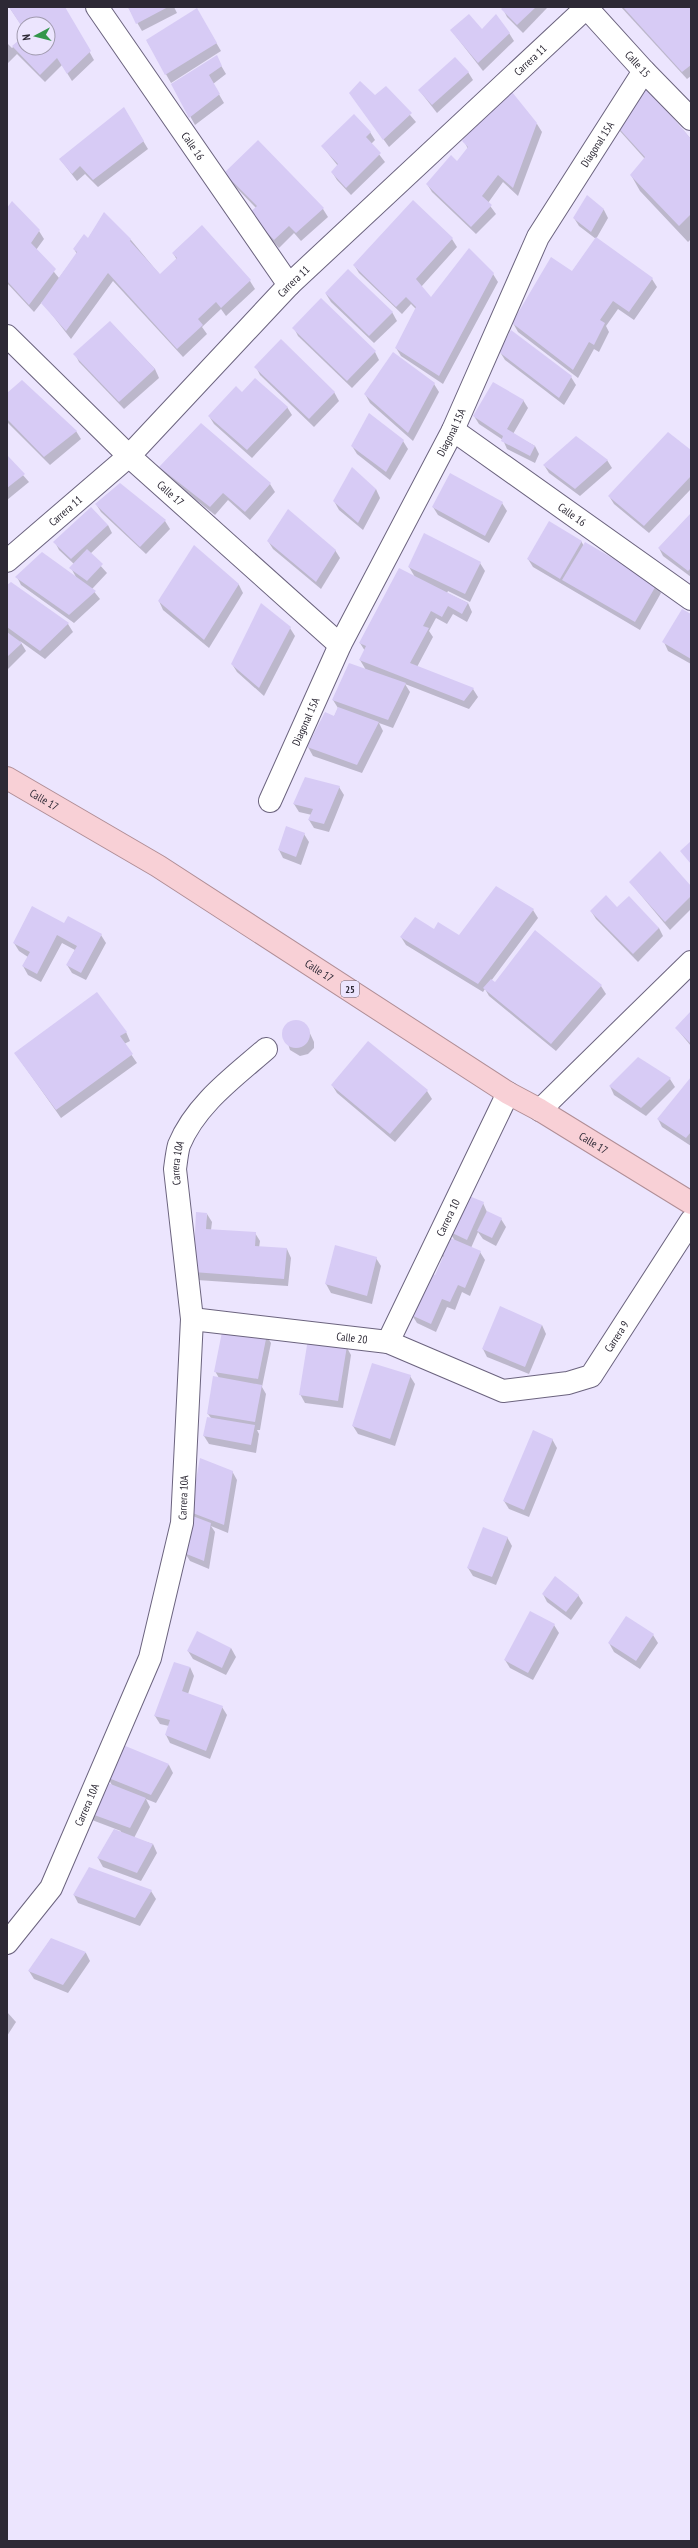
<svg xmlns="http://www.w3.org/2000/svg" width="698" height="2548" font-family="'PT Sans Narrow',sans-serif">
<style>
.shadow{fill:#0003}
.building{fill:#d7cbf5}
.lines{fill:none;stroke-linecap:round;stroke-linejoin:round}
.minor-casing{stroke:#6b637e;stroke-width:24}
.trunk-casing{stroke:#b08e96;stroke-width:24}
.minor{stroke:#fff;stroke-width:22}
.trunk{stroke:#f8d0d6;stroke-width:22}
.labels{text-anchor:middle;dominant-baseline:central;stroke-width:3.5;stroke-linejoin:round;paint-order:stroke}
.shield{fill:#ece5fe;stroke:#666171;stroke-width:1}
.shield-label{font-size:10px;font-weight:bold;fill:#2d2935}
.street-label{font-size:11px;fill:#2d2935;stroke:#ece5fe}
</style>
<rect width="100%" height="100%" fill="#ece5fe"/>
<g class="shadow">
<polygon points="9,7 64,7 94,60 72,81 62,65 45,82 17,54 7,64 7,43 12,48 24,37 24,48 48,48 48,24 24,24 24,29"/>
<polygon points="128,7 174,7 177,13 142,31"/>
<polygon points="505,7 548,7 523,33 507,17 503,9"/>
<polygon points="621,7 690,7 691,76 687,79"/>
<polygon points="197,10 221,51 171,83 147,41"/>
<polygon points="451,30 509,33 514,41 483,71"/>
<polygon points="216,57 226,74 213,84 224,103 195,125 172,84"/>
<polygon points="468,72 473,80 437,113 419,90"/>
<polygon points="386,87 416,122 389,147 350,93 375,96"/>
<polygon points="645,87 691,139 691,239 688,242 640,191 631,175 645,159 619,130"/>
<polygon points="124,109 148,149 98,187 85,174 77,181 60,159"/>
<polygon points="537,124 542,132 518,196 503,182 488,203 496,214 476,234 432,192 427,184 457,162 468,149 464,141"/>
<polygon points="370,132 375,140 371,144 385,162 351,195 337,180 332,172 338,166 322,146"/>
<polygon points="226,173 323,209 328,217 301,241 294,233 279,248 255,222 256,208 230,181"/>
<polygon points="587,197 604,210 608,218 596,239 652,279 657,287 634,320 618,309 606,326 609,332 599,352 594,349 578,378 518,332 513,323 572,272 596,239 579,226 574,218"/>
<polygon points="7,209 39,231 44,239 36,250 59,278 77,254 74,249 88,239 104,214 131,240 160,275 177,260 173,253 250,281 255,289 226,316 221,309 202,327 207,334 183,357 113,281 71,339 42,302 34,312 7,283"/>
<polygon points="452,239 457,247 421,287 431,298 493,274 498,282 443,384 401,356 396,348 416,309 411,304 402,314 359,273 354,265"/>
<polygon points="326,294 392,312 397,321 374,343 331,302"/>
<polygon points="110,322 155,369 159,378 124,409 79,362 75,354"/>
<polygon points="294,328 375,352 379,360 352,388 298,336"/>
<polygon points="500,352 571,377 576,385 564,405 505,360"/>
<polygon points="256,367 334,392 339,401 314,427 260,375"/>
<polygon points="434,384 439,392 413,441 370,403 365,394"/>
<polygon points="7,394 76,431 81,439 50,465 7,422"/>
<polygon points="242,394 287,407 292,415 252,458 214,424 209,416"/>
<polygon points="523,400 528,408 513,434 535,446 539,454 535,463 507,449 503,440 479,424 474,416"/>
<polygon points="201,424 270,484 275,492 250,520 228,500 215,515 165,475 160,467"/>
<polygon points="403,441 408,449 390,480 357,454 352,446"/>
<polygon points="691,451 691,489 649,533 614,504 609,496"/>
<polygon points="7,457 29,482 7,500"/>
<polygon points="607,460 612,468 580,496 549,473 544,465"/>
<polygon points="376,489 380,498 363,530 339,510 334,501"/>
<polygon points="502,503 507,511 489,543 438,515 433,507"/>
<polygon points="96,504 165,521 170,529 146,554 101,512"/>
<polygon points="691,514 691,577 663,556 659,548"/>
<polygon points="108,525 112,533 90,554 107,573 92,589 100,599 74,623 21,585 17,577 76,577 71,568 74,564 59,550 55,542"/>
<polygon points="268,541 335,550 340,558 321,589 273,549"/>
<polygon points="581,541 584,546 656,585 661,593 640,630 533,567 528,559"/>
<polygon points="194,547 239,585 243,593 209,648 163,610 159,601"/>
<polygon points="480,563 485,571 470,602 448,591 447,593 468,603 472,612 467,622 453,614 447,624 436,618 429,631 433,637 417,667 473,689 478,697 469,709 405,684 410,692 393,728 379,723 383,731 362,773 313,756 308,747 334,717 338,708 333,700 366,670 360,660 365,651 360,643 415,577 409,567"/>
<polygon points="7,586 68,624 73,632 45,659 20,641 26,651 7,670"/>
<polygon points="691,616 691,664 668,651 664,642"/>
<polygon points="290,628 295,636 264,696 237,672 232,664"/>
<polygon points="339,787 344,795 329,832 314,828 309,820 312,815 299,812 294,804"/>
<polygon points="304,834 309,842 301,865 283,858 279,850"/>
<polygon points="630,882 691,887 691,909 670,930"/>
<polygon points="617,909 659,928 663,936 638,962 596,919 591,911"/>
<polygon points="533,910 538,918 491,981 495,984 535,931 601,986 606,994 556,1051 489,996 485,989 483,992 406,945 401,937 434,930 459,936"/>
<polygon points="64,924 101,935 106,943 86,980 72,973 67,965 75,950 62,943 41,982 28,975 23,966 28,957 19,951 14,943"/>
<polygon points="691,1012 691,1046 676,1028"/>
<polygon points="298,1022 307,1027 314,1042 314,1048 308,1054 300,1056 290,1050 284,1032 288,1024"/>
<polygon points="126,1032 130,1041 124,1044 137,1063 61,1118 15,1053"/>
<polygon points="670,1079 675,1087 646,1116 614,1095 610,1086"/>
<polygon points="691,1079 691,1146 662,1127 658,1119"/>
<polygon points="332,1085 427,1091 432,1099 395,1142 337,1093"/>
<polygon points="483,1203 487,1212 501,1219 506,1227 496,1246 483,1239 478,1232 471,1248 480,1252 485,1260 470,1296 462,1292 455,1310 447,1307 436,1332 417,1323 412,1315 436,1276 443,1258 440,1252 455,1241 449,1231"/>
<polygon points="207,1214 212,1222 211,1230 255,1233 260,1241 259,1248 287,1249 291,1258 288,1286 197,1280"/>
<polygon points="376,1258 381,1266 372,1304 331,1293 326,1284"/>
<polygon points="542,1325 546,1334 529,1374 487,1357 483,1349"/>
<polygon points="266,1335 271,1343 262,1387 266,1394 260,1430 257,1430 259,1434 256,1453 209,1444 204,1436 211,1418 208,1414 219,1378 215,1371"/>
<polygon points="346,1346 351,1355 343,1408 305,1403 300,1394"/>
<polygon points="410,1376 415,1384 395,1446 358,1434 353,1426"/>
<polygon points="552,1439 557,1448 529,1517 509,1509 504,1501"/>
<polygon points="232,1471 237,1480 228,1533 211,1526 215,1532 209,1569 190,1561 185,1553 195,1518 191,1512"/>
<polygon points="507,1537 512,1546 496,1585 473,1576 468,1568"/>
<polygon points="543,1594 578,1595 583,1603 571,1620 547,1602"/>
<polygon points="554,1625 559,1633 533,1680 510,1668 505,1660"/>
<polygon points="653,1635 658,1643 640,1669 614,1652 609,1643"/>
<polygon points="231,1648 236,1657 226,1675 193,1659 188,1651"/>
<polygon points="190,1667 194,1676 188,1694 222,1707 227,1715 210,1759 170,1743 166,1735 169,1726 160,1724 155,1716"/>
<polygon points="169,1765 173,1773 156,1803 146,1799 150,1807 134,1838 153,1844 157,1853 141,1881 103,1867 98,1858 114,1830 120,1833 121,1831 92,1820 104,1782 112,1785 107,1777"/>
<polygon points="151,1891 156,1899 140,1926 78,1903 74,1895"/>
<polygon points="51,1939 86,1953 90,1961 68,1993 34,1979 29,1971"/>
<polygon points="7,2012 16,2022 7,2036"/>
</g>
<g class="building">
<polygon points="9,7 65,7 91,51 67,74 57,58 40,75 12,46 24,36 24,48 48,48 48,24 24,24 24,30"/>
<polygon points="128,7 168,7 136,24"/>
<polygon points="503,7 536,7 517,25 501,9"/>
<polygon points="623,7 691,7 691,65 682,72"/>
<polygon points="197,8 217,43 165,75 146,40"/>
<polygon points="469,14 482,29 496,14 510,33 478,63 450,30"/>
<polygon points="217,55 222,66 209,75 220,94 189,118 171,84"/>
<polygon points="455,57 469,72 432,105 418,90"/>
<polygon points="360,81 375,95 386,86 412,113 383,140 349,93"/>
<polygon points="645,85 691,139 691,214 679,226 630,175 645,157 613,122"/>
<polygon points="508,87 537,123 513,188 498,175 482,196 492,205 471,227 426,184 451,155 457,161 468,147 462,141"/>
<polygon points="124,107 144,141 93,180 80,166 72,174 59,159"/>
<polygon points="354,114 371,132 366,137 381,153 346,188 331,172 338,164 321,146"/>
<polygon points="258,140 324,208 296,233 289,226 274,240 249,213 257,206 224,173"/>
<polygon points="587,195 604,209 591,232 573,218"/>
<polygon points="413,200 453,238 416,279 431,297 469,248 494,273 439,376 395,348 416,307 406,297 396,307 353,265"/>
<polygon points="12,201 40,230 31,243 56,269 29,305 7,281 7,208"/>
<polygon points="104,212 131,239 130,241 160,274 177,258 172,253 202,225 251,280 221,308 216,302 198,319 203,325 177,349 108,273 66,331 41,303 77,252 73,249 84,234 88,238"/>
<polygon points="596,237 653,278 629,312 613,301 600,320 605,323 594,345 589,342 573,370 512,323 551,257 572,271"/>
<polygon points="348,269 393,312 369,336 325,293"/>
<polygon points="321,298 376,351 347,381 292,328"/>
<polygon points="110,321 155,369 119,402 73,354"/>
<polygon points="511,330 572,376 559,398 499,352"/>
<polygon points="281,339 335,392 309,419 254,367"/>
<polygon points="393,352 435,383 408,433 364,394"/>
<polygon points="255,378 288,407 247,450 208,416 236,386 242,392"/>
<polygon points="22,380 77,431 44,457 7,419 7,393"/>
<polygon points="493,382 524,400 507,429 535,446 530,456 501,441 503,436 473,416"/>
<polygon points="369,413 404,440 386,472 351,446"/>
<polygon points="201,423 271,483 245,512 223,493 210,507 159,467"/>
<polygon points="668,432 691,450 691,476 644,526 608,496"/>
<polygon points="576,436 608,460 575,489 543,465"/>
<polygon points="7,455 25,474 7,488"/>
<polygon points="352,467 376,489 358,523 333,501"/>
<polygon points="450,473 503,502 485,536 432,507"/>
<polygon points="120,483 166,520 140,547 95,504"/>
<polygon points="91,507 108,525 71,559 53,542"/>
<polygon points="288,509 336,550 316,582 267,541"/>
<polygon points="691,513 691,568 688,571 658,548"/>
<polygon points="549,521 582,541 560,579 527,559"/>
<polygon points="424,533 481,562 465,594 408,567"/>
<polygon points="585,542 657,584 635,622 562,580"/>
<polygon points="194,545 239,584 204,640 158,601"/>
<polygon points="87,549 103,564 87,581 69,568"/>
<polygon points="42,552 96,591 69,615 15,577"/>
<polygon points="399,568 468,603 462,614 448,606 442,617 431,611 423,626 429,628 410,663 474,688 464,701 359,660 366,646 359,643"/>
<polygon points="11,582 69,623 40,651 7,627 7,585"/>
<polygon points="261,603 291,627 259,688 231,664"/>
<polygon points="682,609 691,614 691,659 662,642"/>
<polygon points="7,632 22,643 7,657"/>
<polygon points="349,663 406,683 388,720 332,700"/>
<polygon points="338,707 379,722 357,765 307,747 325,712 334,716"/>
<polygon points="305,777 340,786 324,824 308,820 313,809 293,804"/>
<polygon points="286,826 305,833 296,857 278,850"/>
<polygon points="691,841 691,864 680,851"/>
<polygon points="660,851 691,886 691,896 665,922 629,882"/>
<polygon points="496,886 534,909 478,984 400,937 415,917 434,929 438,922 459,935"/>
<polygon points="606,895 617,907 629,896 659,928 633,954 590,911"/>
<polygon points="32,906 64,923 68,916 102,934 81,973 66,965 77,946 57,935 37,974 22,966 30,952 13,943"/>
<polygon points="535,930 602,985 551,1044 483,988 491,979 495,982"/>
<polygon points="97,992 127,1032 120,1036 133,1054 56,1110 14,1053"/>
<polygon points="691,1011 691,1044 675,1028"/>
<circle cx="296" cy="1034" r="14"/>
<polygon points="368,1041 428,1090 390,1134 331,1085"/>
<polygon points="638,1057 671,1078 641,1108 609,1086"/>
<polygon points="691,1077 691,1132 686,1138 657,1119"/>
<polygon points="464,1194 484,1202 467,1240 448,1231"/>
<polygon points="487,1211 502,1218 492,1238 477,1231"/>
<polygon points="196,1212 207,1213 206,1229 256,1232 255,1246 287,1248 284,1279 193,1272"/>
<polygon points="446,1236 481,1251 465,1288 458,1285 450,1302 442,1299 431,1324 411,1315 430,1273 435,1275 444,1255 439,1252"/>
<polygon points="335,1245 377,1257 367,1296 325,1284"/>
<polygon points="500,1306 542,1325 525,1367 482,1349"/>
<polygon points="223,1327 267,1334 258,1379 214,1372"/>
<polygon points="308,1339 347,1346 338,1401 299,1395"/>
<polygon points="372,1363 411,1375 390,1439 352,1426"/>
<polygon points="213,1376 262,1385 255,1422 207,1414"/>
<polygon points="207,1417 255,1425 251,1445 203,1436"/>
<polygon points="533,1430 553,1439 524,1510 503,1501"/>
<polygon points="200,1458 233,1471 224,1525 190,1512"/>
<polygon points="190,1515 211,1523 204,1561 184,1553"/>
<polygon points="483,1527 508,1537 492,1577 467,1568"/>
<polygon points="555,1576 579,1595 566,1612 542,1594"/>
<polygon points="530,1611 555,1624 528,1673 504,1660"/>
<polygon points="626,1616 654,1634 636,1661 608,1643"/>
<polygon points="197,1631 231,1648 222,1668 187,1651"/>
<polygon points="174,1662 190,1667 182,1691 223,1706 206,1751 165,1735 170,1720 154,1716"/>
<polygon points="123,1745 169,1764 151,1795 106,1777"/>
<polygon points="103,1781 146,1798 130,1828 86,1812"/>
<polygon points="114,1829 153,1844 137,1873 97,1858"/>
<polygon points="89,1867 152,1890 135,1918 73,1895"/>
<polygon points="51,1938 86,1952 63,1985 28,1971"/>
</g>
<g class="lines">
<g class="minor-casing">
<g id="minor">
<path id="s1" d="M97,7L289,285"/>
<path id="s2" d="M586,7L644,71L691,119"/>
<path id="s3" d="M7,336L129,456L340,645"/>
<path id="s4" d="M453,430L691,599"/>
<path id="s5" d="M7,561L129,456L289,285L587,7"/>
<path id="s6" d="M270,801L340,645L453,430L538,237L644,71"/>
<polyline points="540,1110 691,962"/>
<path id="s7" d="M192,1319L388,1342L503,1391L568,1383L591,1376L691,1221"/>
<path id="s8" d="M388,1342L508,1093"/>
<path id="s9" d="M7,1943L51,1888L150,1658L182,1523L192,1319L175,1169C176,1162 177,1152 179,1145C196,1104 234,1077 266,1049"/>
</g>
</g>
<g class="trunk-casing">
<g id="trunk">
<path id="s10" d="M7,778L158,866L508,1093L540,1110L691,1203"/>
</g>
</g>
<use href="#minor" class="minor"/>
<use href="#trunk" class="trunk"/>
</g>
<g class="labels">
<rect class="shield" x="341" y="981" width="18" height="16" rx="3"/>
<g class="shield-label">
<text x="350" y="989">25</text>
</g>
<g class="street-label">
<text stroke="none"><textPath href="#s5" startOffset="725">Carrera 11</textPath></text>
<text stroke="none"><textPath href="#s2" startOffset="77">Calle 15</textPath></text>
<text stroke="none"><textPath href="#s6" startOffset="735">Diagonal 15A</textPath></text>
<text stroke="none"><textPath href="#s1" startOffset="169">Calle 16</textPath></text>
<text stroke="none"><textPath href="#s5" startOffset="401">Carrera 11</textPath></text>
<text stroke="none"><textPath href="#s6" startOffset="411">Diagonal 15A</textPath></text>
<text stroke="none"><textPath href="#s3" startOffset="227">Calle 17</textPath></text>
<text stroke="none"><textPath href="#s5" startOffset="77">Carrera 11</textPath></text>
<text stroke="none"><textPath href="#s4" startOffset="146">Calle 16</textPath></text>
<text stroke="none"><textPath href="#s6" startOffset="87">Diagonal 15A</textPath></text>
<text stroke="none"><textPath href="#s10" startOffset="43">Calle 17</textPath></text>
<text stroke="none"><textPath href="#s10" startOffset="367">Calle 17</textPath></text>
<text stroke="none"><textPath href="#s10" startOffset="691">Calle 17</textPath></text>
<text stroke="none"><textPath href="#s9" startOffset="821">Carrera 10A</textPath></text>
<text stroke="none"><textPath href="#s8" startOffset="138">Carrera 10</textPath></text>
<text stroke="none"><textPath href="#s7" startOffset="459">Carrera 9</textPath></text>
<text stroke="none"><textPath href="#s7" startOffset="161">Calle 20</textPath></text>
<text stroke="none"><textPath href="#s9" startOffset="485">Carrera 10A</textPath></text>
<text stroke="none"><textPath href="#s9" startOffset="161">Carrera 10A</textPath></text>
</g>
</g>
<rect width="698" height="2548" fill="none" stroke="#2d2935" stroke-width="16"/>
<g transform="translate(36 36) rotate(263)"><circle r="19" fill="#ece5fe" stroke="#a09aae"/>
<path d="M0-3L7 15L0 10L-7 15Z" fill="#33964b"/>
<text y="-6" font-size="11" font-weight="bold" text-anchor="middle" fill="#2d2935">N</text>
</g>
</svg>
